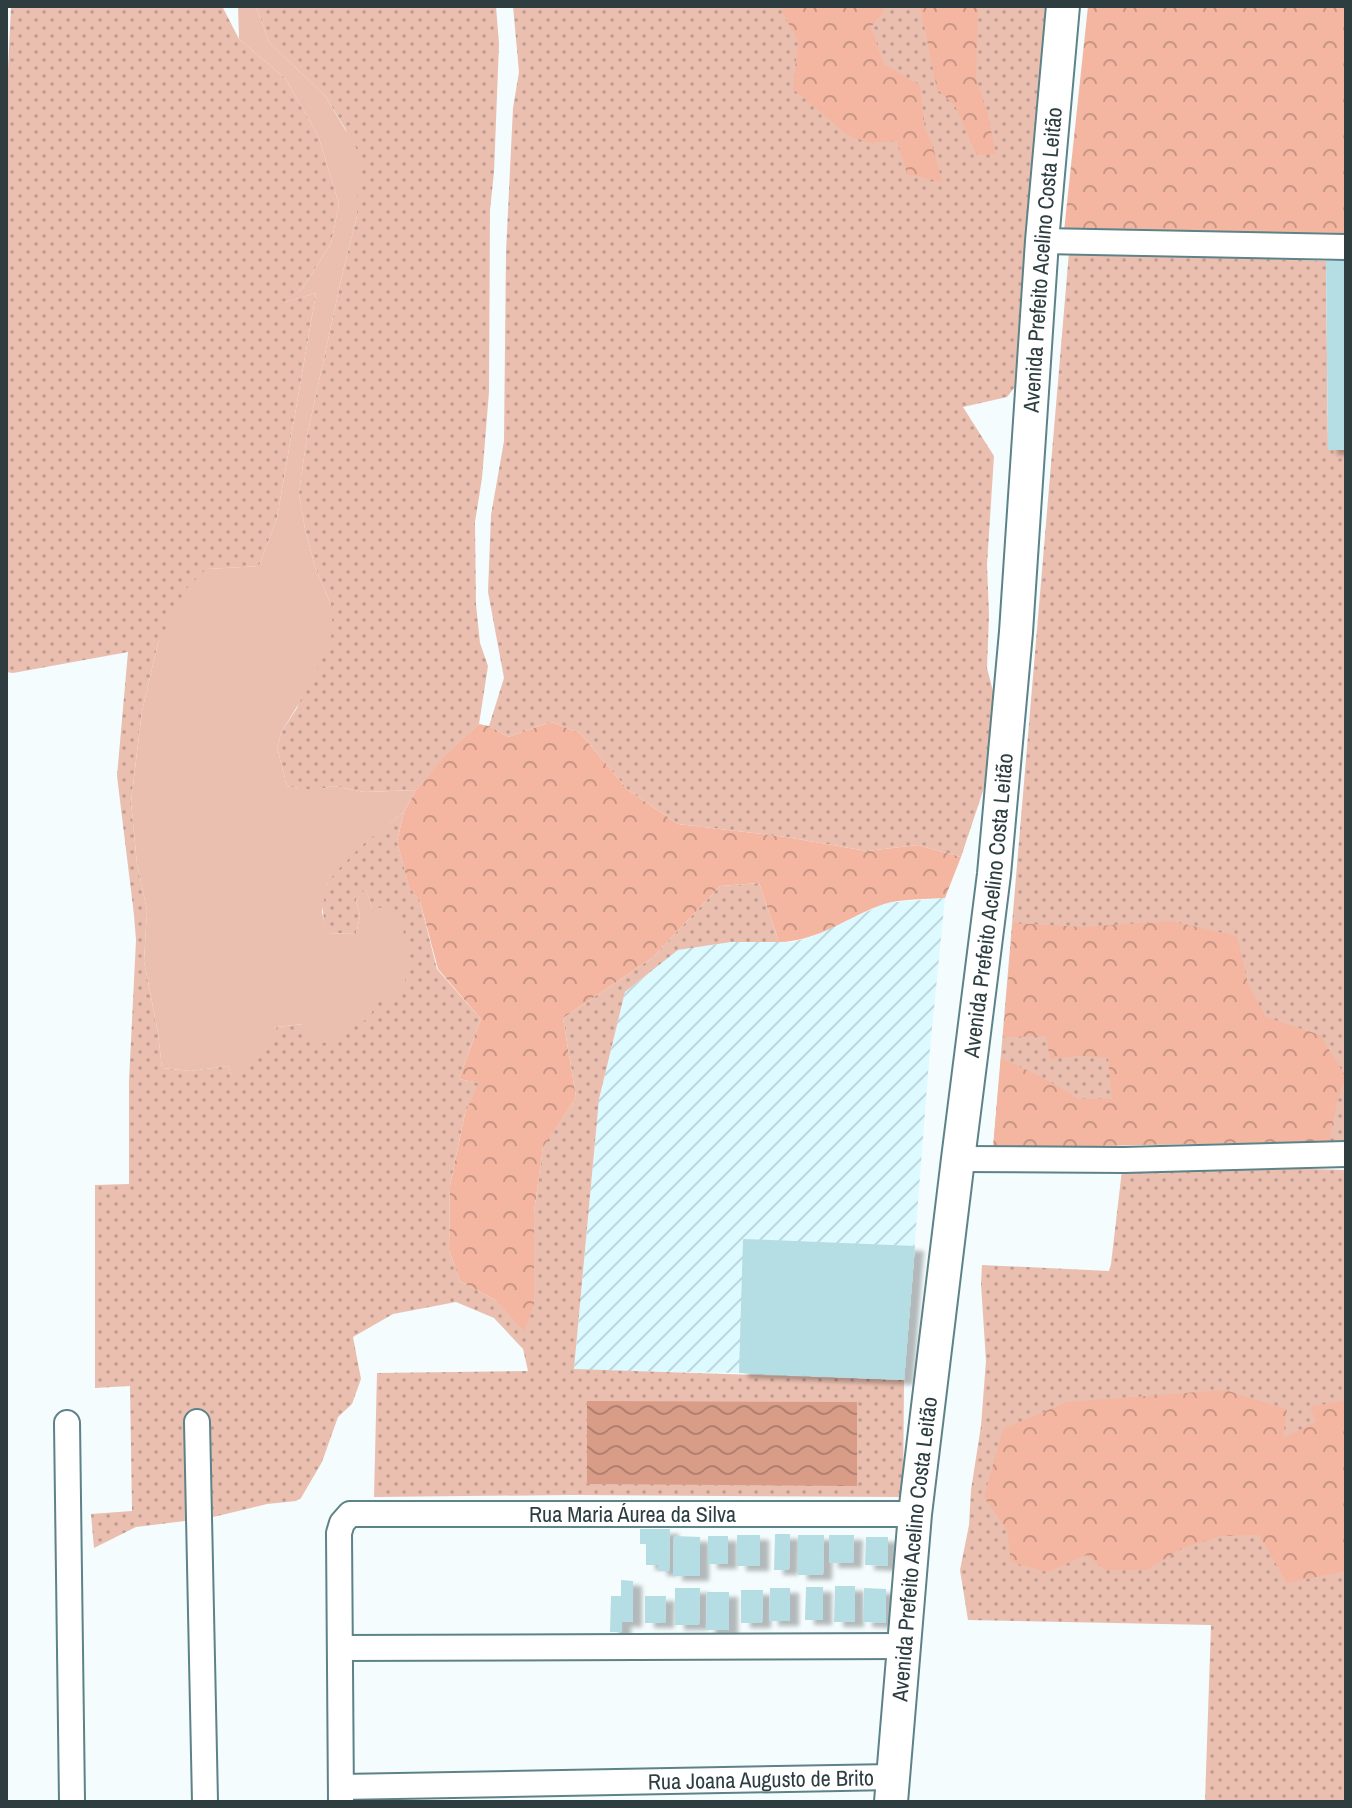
<svg xmlns="http://www.w3.org/2000/svg" width="1352" height="1808" font-family="'Archivo Narrow',sans-serif">
<style>
.industrial{fill:url(#industrial-furrows)}
.grass{fill:url(#grass-dots)}
.forest{fill:url(#forest-crowns)}
.pitch{fill:#eabfb0}
.water{fill:url(#water-waves)}
.building{fill:#b5dde4;filter:url(#shadow)}
.lines{fill:none;stroke-linecap:round;stroke-linejoin:round}
.minor-casing{stroke:#5d8288;stroke-width:28}
.tertiary-casing{stroke:#5d8288;stroke-width:36}
.minor{stroke:#fff;stroke-width:24}
.tertiary{stroke:#fff;stroke-width:32}
.labels{text-anchor:middle;dominant-baseline:central;stroke-width:6;stroke-linejoin:round;paint-order:stroke}
.street-label{font-size:22px;fill:#2d3d40;stroke:#fff}
</style>
<defs>
<pattern id="industrial-furrows" width="10" height="10" patternUnits="userSpaceOnUse" patternTransform="scale(2)"><rect width="10" height="10" fill="#dcfaff"/><path d="M-1 1l2-2M0 10L10 0M9 11l2-2" fill="none" stroke="#bdd7dc"/></pattern>
<pattern id="grass-dots" width="8" height="8" patternUnits="userSpaceOnUse" patternTransform="scale(2)"><rect width="8" height="8" fill="#eabfb0"/><path d="M2 2h.1M6 6h.1" fill="none" stroke="#be9c91" stroke-width="1.8" stroke-linecap="round"/></pattern>
<pattern id="forest-crowns" width="20" height="18" patternUnits="userSpaceOnUse" patternTransform="scale(2)"><rect width="20" height="18" fill="#f4b6a0"/><path d="M2 6a3 3 0 1 1 6 0M12 15a3 3 0 1 1 6 0" fill="none" stroke="#c69584"/></pattern>
<pattern id="water-waves" width="16" height="10" patternUnits="userSpaceOnUse" patternTransform="scale(2)"><rect width="16" height="10" fill="#d99c87"/><path d="M0 5q4-4 8 0t8 0" fill="none" stroke="#b08070"/></pattern>
<filter id="shadow"><feDropShadow dx="9" dy="5" stdDeviation="2" flood-color="#0004"/></filter>
</defs>
<rect width="100%" height="100%" fill="#f4fcfd"/>
<polygon class="industrial" points="945,898 930,1048 904,1380 739,1373 574,1370 599,1099 625,992 678,950 731,942 793,942 811,937 886,903"/>
<g class="grass">
<path d="M11,6H222L239,39L285,78L318,135L339,204L331,244L301,290L285,302L316,293L277,518L259,566L207,569L158,643L142,711L131,802L137,864L147,910L144,961L158,1033L162,1068L191,1071L228,1066L234,1081L277,1027L303,1024L372,909L366,889L356,900L360,916L356,934L326,933C323,917 320,898 328,882C341,858 382,829 404,812L397,841L409,886L420,901L437,969L481,1019L459,1079L480,1083L465,1113L450,1186L449,1250L460,1281L497,1301L534,1212L543,1146L576,1097L563,1018L652,958L720,886L759,883L779,942H731L678,950L625,992L599,1099L574,1369L904,1380L903,1497L571,1495L374,1497L377,1373L528,1371L523,1349L494,1318L456,1302L393,1314L353,1337L361,1379L352,1404L338,1417L322,1462L301,1498L296,1501L267,1504L209,1518L136,1527L94,1548L91,1514L132,1511L130,1386L95,1388V1185L129,1184V1081L136,940L134,915L117,776L128,652L13,673L6,672V113Z"/>
<polygon points="256,6 496,6 499,44 494,172 490,210 489,392 482,478 475,522 476,604 480,643 488,666 479,724 444,758 416,790 365,792 333,786 321,789 298,789 287,786 277,747 282,731 297,708 331,605 315,567 305,529 299,493 307,436 343,271 357,216 346,130 326,97 269,42"/>
<polygon points="513,6 1056,6 1029,369 1007,397 963,407 994,456 987,565 989,615 987,668 1001,722 1002,754 984,788 961,857 918,845 867,851 786,837 678,824 628,790 580,733 551,722 508,737 489,726 504,678 488,592 491,515 504,441 506,252 513,108 519,72"/>
<polygon points="1069,252 1326,261 1328,450 1346,450 1346,1141 993,1148"/>
<polygon points="1242,1167 1346,1170 1346,1802 1205,1802 1211,1625 968,1620 960,1570 969,1525 971,1490 981,1426 986,1361 981,1284 982,1265 1109,1271 1111,1264 1122,1170"/>
</g>
<g class="forest">
<polygon points="779,6 883,6 883,12 871,27 884,64 920,85 925,129 933,147 942,182 907,174 897,141 869,143 846,134 793,89 798,41"/>
<polygon points="920,6 978,6 976,78 987,111 996,154 977,155 955,106 937,89"/>
<polygon points="1088,6 1346,6 1346,233 1064,231"/>
<path d="M551,722L580,733L628,790L678,824L786,837L867,851L918,845L961,857L945,898C927,899 901,899 884,904C849,916 817,942 779,942L759,883L720,886L652,958L563,1018L576,1097L543,1147L534,1212V1305L524,1331L497,1301L460,1281L449,1250L450,1186L465,1113L479,1083L459,1079L481,1019L438,969L420,901L409,887L397,841L404,812L416,790L443,758L479,724L489,726L508,737Z"/>
<polygon points="1171,921 1237,936 1248,984 1266,1017 1320,1035 1346,1077 1337,1102 1329,1141 993,1148 1001,1058 1044,1078 1079,1099 1112,1099 1108,1058 1079,1056 1050,1059 1046,1036 1003,1037 1013,923 1083,927"/>
<polygon points="1225,1390 1287,1409 1283,1438 1316,1422 1310,1407 1346,1400 1346,1571 1287,1583 1259,1535 1222,1536 1182,1548 1147,1570 1105,1570 1087,1555 1047,1572 1011,1562 1007,1530 984,1497 1003,1429 1067,1402"/>
</g>
<polygon class="pitch" points="238,6 256,6 269,42 326,97 359,153 357,216 343,271 307,436 299,493 305,529 315,567 331,605 333,631 312,682 282,731 277,747 287,786 298,789 321,789 333,786 365,792 416,790 404,812 362,845 336,872 327,884 322,912 327,933 356,934 360,916 356,900 366,888 372,909 391,906 401,914 408,962 403,995 376,1002 370,1017 337,1038 317,1045 303,1024 277,1027 272,1044 234,1082 228,1066 191,1071 162,1068 158,1033 144,961 147,910 137,864 131,802 142,711 158,643 185,590 206,569 259,566 277,518 316,293 282,303 301,290 331,244 339,204 318,135 285,78 239,39"/>
<polygon class="water" points="587,1401 857,1402 857,1486 587,1484"/>
<g class="building">
<polygon points="1346,260 1346,450 1328,450 1326,261"/>
<polygon points="743,1239 915,1246 904,1380 739,1373"/>
<polygon points="640,1529 670,1529 669,1571 658,1571 658,1565 646,1565 646,1544 640,1544"/>
<polygon points="775,1534 790,1534 789,1570 774,1570"/>
<rect x="737" y="1535" width="23" height="31"/>
<polygon points="798,1535 824,1535 823,1575 798,1575"/>
<polygon points="829,1535 854,1535 853,1563 829,1563"/>
<polygon points="674,1536 700,1537 700,1576 673,1576"/>
<rect x="708" y="1536" width="20" height="28"/>
<polygon points="866,1537 888,1537 888,1566 865,1565"/>
<polygon points="621,1580 633,1581 633,1622 622,1622 622,1632 610,1632 611,1596 621,1596"/>
<polygon points="835,1586 855,1586 855,1622 834,1622"/>
<polygon points="806,1587 823,1587 823,1620 805,1620"/>
<polygon points="675,1588 700,1588 699,1625 675,1625"/>
<polygon points="770,1588 790,1588 790,1621 769,1621"/>
<polygon points="864,1588 886,1589 886,1623 863,1622"/>
<polygon points="741,1590 763,1590 762,1623 741,1623"/>
<polygon points="707,1592 729,1592 729,1630 706,1630"/>
<polygon points="645,1596 666,1596 665,1623 645,1623"/>
</g>
<g class="lines">
<g class="minor-casing">
<g id="minor">
<polyline points="1042,241 1346,247"/>
<polyline points="958,1159 1124,1160 1346,1154"/>
<polyline points="197,1422 205,1802"/>
<polyline points="67,1423 72,1802"/>
<polyline points="340,1648 904,1646"/>
<path id="s1" d="M341,1787L893,1777"/>
<path id="s2" d="M341,1802L339,1533L342,1523L350,1514H915"/>
</g>
</g>
<g class="tertiary-casing">
<g id="tertiary">
<path id="s3" d="M891,1802L915,1514L958,1159L994,874L1016,632L1042,241L1063,6"/>
</g>
</g>
<use href="#minor" class="minor"/>
<use href="#tertiary" class="tertiary"/>
</g>
<g class="labels">
<g class="street-label">
<text stroke="none"><textPath href="#s3" startOffset="1550">Avenida Prefeito Acelino Costa Leitão</textPath></text>
<text stroke="none"><textPath href="#s3" startOffset="902">Avenida Prefeito Acelino Costa Leitão</textPath></text>
<text stroke="none"><textPath href="#s2" startOffset="574">Rua Maria Áurea da Silva</textPath></text>
<text stroke="none"><textPath href="#s3" startOffset="254">Avenida Prefeito Acelino Costa Leitão</textPath></text>
<text stroke="none"><textPath href="#s1" startOffset="420">Rua Joana Augusto de Brito</textPath></text>
</g>
</g>
<rect width="1352" height="1808" fill="none" stroke="#2d3d40" stroke-width="16"/>
</svg>
